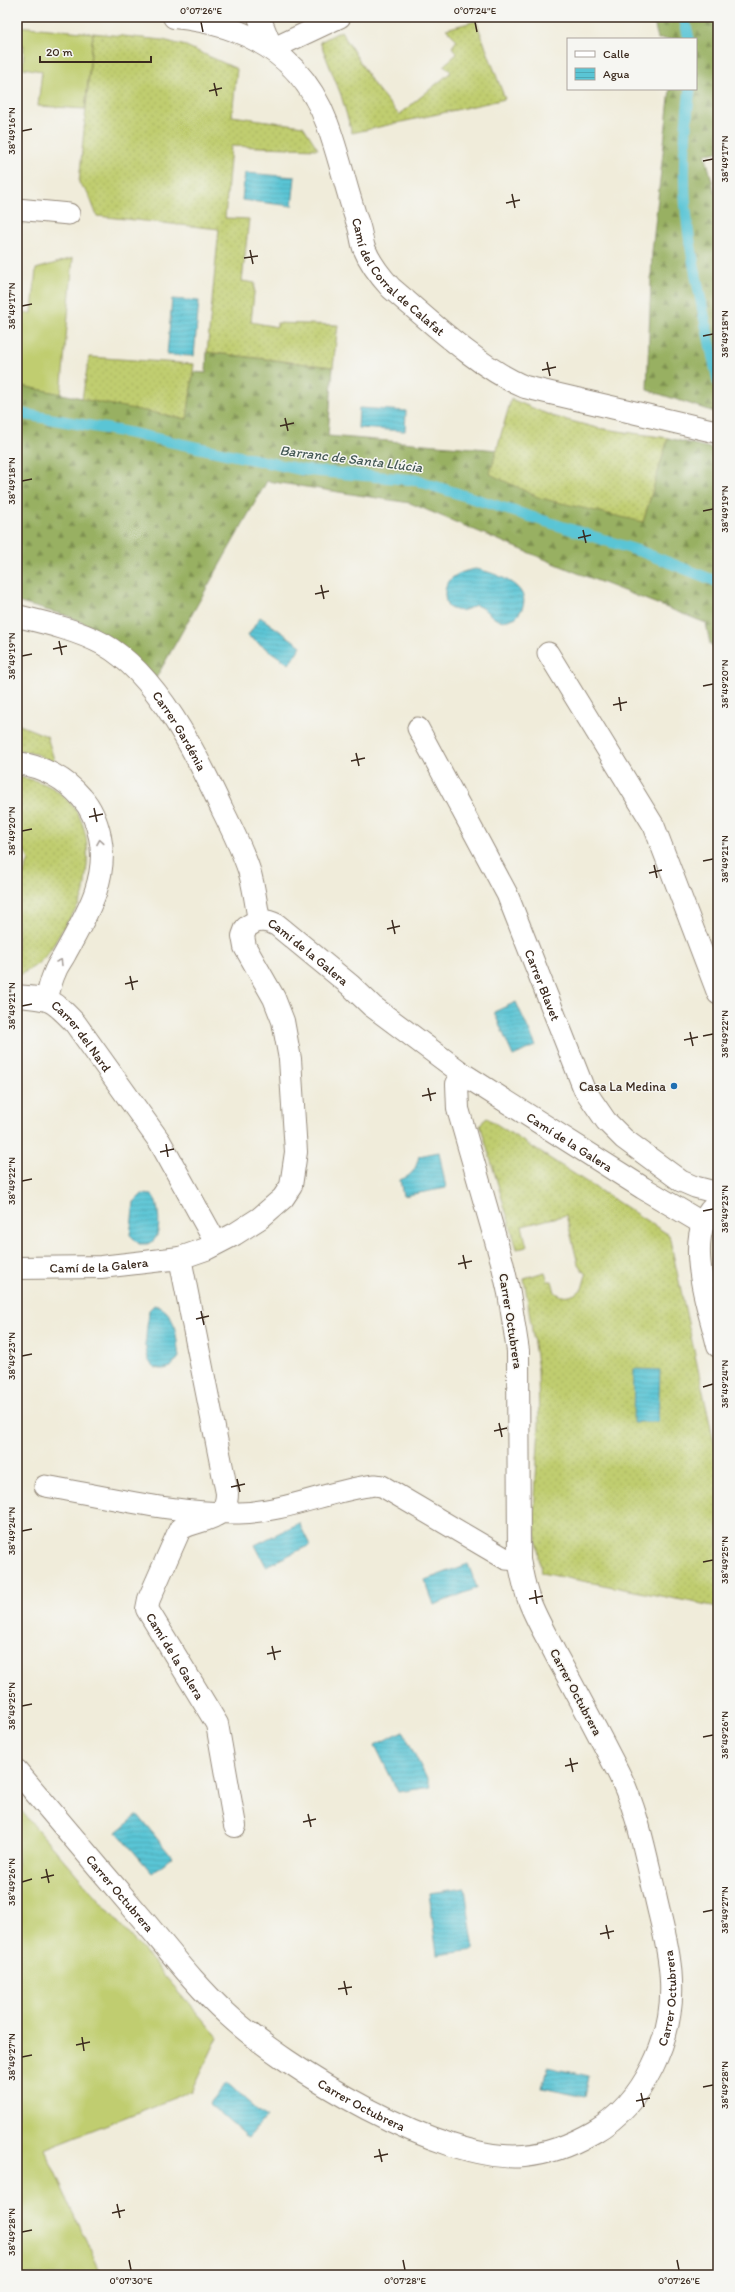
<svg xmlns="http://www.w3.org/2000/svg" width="735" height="2292" font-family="Itim,sans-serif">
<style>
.grass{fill:#c0cd6f;stroke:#7e7c46}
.forest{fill:url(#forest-firs);stroke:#6a6d40}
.garden{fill:url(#garden-dots);stroke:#7e7c46}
.water{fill:url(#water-rules);stroke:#4a787a}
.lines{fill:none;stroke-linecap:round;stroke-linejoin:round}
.stream{stroke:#5ac5d5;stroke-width:11}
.lane-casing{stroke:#968b7c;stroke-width:23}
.street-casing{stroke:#968b7c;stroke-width:24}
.lane{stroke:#fff;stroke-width:21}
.street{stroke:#fff;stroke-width:22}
.oneway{stroke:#a79f9a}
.ticks{fill:none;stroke:#3b2a1e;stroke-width:1.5}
.poi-dot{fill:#1f6fb2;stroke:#f6f6f2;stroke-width:1.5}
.labels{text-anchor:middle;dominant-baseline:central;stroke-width:3;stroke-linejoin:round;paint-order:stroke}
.street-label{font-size:13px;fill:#3b2a1e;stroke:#f6f6f2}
.poi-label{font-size:13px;fill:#3b2a1e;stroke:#f6f6f2;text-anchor:end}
.water-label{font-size:14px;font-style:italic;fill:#445855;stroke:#f6f6f2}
.neatline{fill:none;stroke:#3b2a1e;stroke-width:1.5}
.ticks-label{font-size:10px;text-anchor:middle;fill:#3b2a1e}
</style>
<defs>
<pattern id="forest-firs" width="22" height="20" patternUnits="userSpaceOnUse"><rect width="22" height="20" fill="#98b062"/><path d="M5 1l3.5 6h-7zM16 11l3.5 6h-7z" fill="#7d8f50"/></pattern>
<pattern id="garden-dots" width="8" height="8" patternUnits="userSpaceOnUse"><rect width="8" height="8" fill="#c0cd6f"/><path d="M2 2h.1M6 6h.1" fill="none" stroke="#a6b060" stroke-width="1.8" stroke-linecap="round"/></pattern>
<pattern id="water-rules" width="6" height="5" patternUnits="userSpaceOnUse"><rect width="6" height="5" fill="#5ac5d5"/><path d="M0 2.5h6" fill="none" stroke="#4fa9b6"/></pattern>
</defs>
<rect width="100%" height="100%" fill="#f6f6f2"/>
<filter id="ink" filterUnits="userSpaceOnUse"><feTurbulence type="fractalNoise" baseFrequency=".025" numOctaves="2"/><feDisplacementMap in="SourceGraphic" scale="8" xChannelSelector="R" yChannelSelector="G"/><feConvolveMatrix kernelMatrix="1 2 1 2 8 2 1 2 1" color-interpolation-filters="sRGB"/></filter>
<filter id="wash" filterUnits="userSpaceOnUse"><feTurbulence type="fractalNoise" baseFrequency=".012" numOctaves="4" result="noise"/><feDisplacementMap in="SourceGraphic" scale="16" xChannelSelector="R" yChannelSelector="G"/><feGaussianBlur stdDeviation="0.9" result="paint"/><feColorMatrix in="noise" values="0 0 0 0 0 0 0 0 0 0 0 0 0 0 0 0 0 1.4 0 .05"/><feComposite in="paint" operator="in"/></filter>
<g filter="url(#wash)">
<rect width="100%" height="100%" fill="#f0ecda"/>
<g class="grass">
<polygon points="17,26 93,33 85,109 38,106 42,71 23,68 24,45 17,46"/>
<polygon points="73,258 61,395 17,385 17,314 32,313 36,269"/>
<polygon points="17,1806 218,2037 192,2091 44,2149 102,2275 17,2275"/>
</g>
<g class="forest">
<polygon points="653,17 718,17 718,152 705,154 718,204 718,413 647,390 652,252 670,89 696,89 696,39 658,39"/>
<polygon points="207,352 333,367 328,436 498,450 491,474 643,522 668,438 718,450 718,650 710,644 706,623 580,574 410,503 267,481 156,678 94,628 68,616 17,602 17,385 187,419 193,372 206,373"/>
</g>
<g class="garden">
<polygon points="476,21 505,99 352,133 341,95 320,42 341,31 374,85 399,115 451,72 444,65 457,54 452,47 457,40 446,29"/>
<polygon points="93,33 163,40 186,46 237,69 232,116 303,126 318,149 231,146 225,218 249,219 242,281 255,283 251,322 277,327 277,323 338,325 333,367 207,352 219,229 97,216 89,195 79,183"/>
<polygon points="89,357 194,364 187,419 82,399"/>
<polygon points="511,399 552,416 597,428 668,438 643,522 540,498 490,474"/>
<polygon points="17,724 47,736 55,763 36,754 17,750"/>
<path d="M17,777C71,783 94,823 86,874C85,881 85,889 83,895C80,906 70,917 64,927C50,951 44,964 17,976V890L29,860L17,838Z"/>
<path d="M487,1118L669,1235L718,1461V1607L541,1573L534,1515L539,1425L538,1370L524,1278L545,1272L548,1281H552L555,1292C565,1300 573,1296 582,1289L586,1275L578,1264L566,1215L522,1226L527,1247L517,1249L480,1124Z"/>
</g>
<g class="water">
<polygon points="245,173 295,177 292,206 242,200"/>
<polygon points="172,299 199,301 194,356 167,355"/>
<polygon points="359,408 406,411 405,431 358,428"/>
<path d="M476,569C497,573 542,590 516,617C492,628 494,611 475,605C466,611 458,613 448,607C438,583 454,572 476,569Z"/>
<polygon points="260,617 301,646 289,664 248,636"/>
<polygon points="516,1002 536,1046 513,1056 494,1012"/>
<path d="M439,1152L446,1188L403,1196L400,1180C413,1175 416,1169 419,1156Z"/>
<path d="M142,1194L152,1195C159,1201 162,1233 154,1240C150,1245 145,1244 139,1244L130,1235L134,1202Z"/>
<path d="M154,1305C177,1310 176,1338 179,1357C174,1364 170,1370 160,1369C138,1366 148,1325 149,1310Z"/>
<polygon points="634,1369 660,1370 658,1422 633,1422"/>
<polygon points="299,1523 310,1545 266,1566 255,1545"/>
<polygon points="468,1564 477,1588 434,1605 425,1580"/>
<polygon points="403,1731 431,1787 398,1792 375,1745"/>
<polygon points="138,1815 172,1857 152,1873 117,1832"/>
<polygon points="465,1888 474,1950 437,1955 429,1893"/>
<polygon points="547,2067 589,2076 585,2097 542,2088"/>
<polygon points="227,2083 266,2118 248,2138 209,2104"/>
</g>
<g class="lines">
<g class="stream">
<polyline points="684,17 689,39"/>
<path d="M690,89C684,135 682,183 688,229C695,280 708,332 718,382"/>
<polyline points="17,413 125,432 303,470 415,480 642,552 718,582"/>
</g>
</g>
</g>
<g filter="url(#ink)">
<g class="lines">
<g class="lane-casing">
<g id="lane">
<polyline points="272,49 340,17"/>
<polyline points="17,209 69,214"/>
<polyline points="548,653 654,826 718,994"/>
<path id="s1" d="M418,728L507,894L584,1089L606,1121L624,1139L681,1181L695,1187L718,1193"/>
<path d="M45,1486C109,1497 174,1514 239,1513C286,1512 330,1490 375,1485L382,1486L506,1559L519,1560"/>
</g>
</g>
<g class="street-casing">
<g id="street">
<path id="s2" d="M174,17C245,24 301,54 327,123C339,155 346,189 357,221C361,230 361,239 364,248C370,263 380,276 391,288C429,320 479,368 525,387L718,432"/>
<polyline points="259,17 272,49"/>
<path id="s3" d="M17,616C46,623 77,630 103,644C157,674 197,755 222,809C232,829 242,849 249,870C254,886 256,904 259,920"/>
<path d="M17,763C42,766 66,779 82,798C92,809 97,823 100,837C109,880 85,917 65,954C62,960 57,966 55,972C51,980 49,990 47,998"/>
<path id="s4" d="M17,996C51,999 51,998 75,1023L160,1142L216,1243"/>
<path d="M718,1203C680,1232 709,1307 718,1346"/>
<path id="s5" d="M180,1258L227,1493C227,1523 200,1517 180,1529L149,1599L147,1609L217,1724L235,1826"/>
<path id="s6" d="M17,1268L101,1267L180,1258L206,1249L235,1234L260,1218L283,1198L291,1186L296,1152L290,1059L283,1021L274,998L245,947L243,936L246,928C256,919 265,919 277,925L350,985L372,1006L463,1074L643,1188L702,1223"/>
<path id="s7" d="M17,1771C60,1822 102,1872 145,1922C171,1953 197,1987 227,2014C286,2069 442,2164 524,2156C548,2154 573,2144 594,2132C644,2103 674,2038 671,1981C670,1951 661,1922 655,1894C645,1852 637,1808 617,1770C597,1731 577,1693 556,1655C547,1637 536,1619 529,1600C524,1587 522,1574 519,1560L518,1351L509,1293L502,1262L458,1109L457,1084L463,1074"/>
</g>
</g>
<use href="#lane" class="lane"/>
<use href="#street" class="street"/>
</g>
<defs><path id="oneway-chevron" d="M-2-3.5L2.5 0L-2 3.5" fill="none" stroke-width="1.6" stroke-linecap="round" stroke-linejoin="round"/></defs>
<g class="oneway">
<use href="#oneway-chevron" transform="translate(100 842) rotate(-99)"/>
<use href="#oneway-chevron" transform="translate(60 962) rotate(-59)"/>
</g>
</g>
<path class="ticks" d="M201,22L203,32M475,22L477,32M214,83L217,96M209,91L222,88M22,131L32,129M703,161L713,159M512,194L515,208M506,203L520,200M250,250L253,264M244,258L258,256M22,306L32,304M703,336L713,334M547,362L550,376M542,370L556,367M285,418L288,431M280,426L294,423M22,481L32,479M703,511L713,509M583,530L586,543M578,538L591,535M321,585L324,599M315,594L329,591M59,641L62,655M53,649L67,646M22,656L32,654M703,686L713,684M619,697L621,711M613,705L627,702M356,753L359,766M351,761L365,758M94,808L97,822M89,817L103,814M22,831L32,829M703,861L713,859M654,865L657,878M649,873L662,870M392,920L395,934M387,929L400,926M130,976L133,990M125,984L138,981M22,1006L32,1004M690,1032L693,1046M703,1036L713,1034M684,1040L698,1037M428,1088L431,1101M422,1096L436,1093M166,1144L168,1157M160,1152L174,1149M22,1181L32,1179M703,1211L713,1209M463,1255L466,1269M458,1264L472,1261M201,1311L204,1325M196,1319L209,1316M22,1356L32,1354M703,1387L713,1384M499,1423L502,1437M494,1431L507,1428M237,1479L240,1492M231,1487L245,1484M22,1531L32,1529M703,1562L713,1560M535,1590L537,1604M529,1599L543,1596M272,1646L275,1660M267,1654L281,1651M22,1706L32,1704M703,1737L713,1735M570,1758L573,1772M565,1766L578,1763M308,1814L311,1827M303,1822L316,1819M46,1869L49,1883M41,1878L54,1875M22,1882L32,1879M703,1912L713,1910M606,1925L609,1939M600,1934L614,1931M344,1981L347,1995M338,1989L352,1987M82,2037L84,2051M76,2045L90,2042M22,2057L32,2055M703,2087L713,2085M641,2093L644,2107M636,2101L650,2098M379,2149L382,2162M374,2157L388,2154M117,2204L120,2218M112,2213L125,2210M22,2232L32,2230M129,2260L131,2270M403,2260L405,2270M677,2260L679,2270"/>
<circle class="poi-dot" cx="674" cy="1086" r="4"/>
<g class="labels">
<g class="street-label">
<text stroke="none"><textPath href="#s2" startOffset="371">Camí del Corral de Calafat</textPath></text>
<text stroke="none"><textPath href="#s3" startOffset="208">Carrer Gardénia</textPath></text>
<text stroke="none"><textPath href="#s6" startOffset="642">Camí de la Galera</textPath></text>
<text stroke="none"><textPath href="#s1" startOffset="286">Carrer Blavet</textPath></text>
<text stroke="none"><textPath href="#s4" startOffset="81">Carrer del Nard</textPath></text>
<text stroke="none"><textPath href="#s6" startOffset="966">Camí de la Galera</textPath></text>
<text stroke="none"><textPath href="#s6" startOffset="82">Camí de la Galera</textPath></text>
<text transform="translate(511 1321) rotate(81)">Carrer Octubrera</text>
<text stroke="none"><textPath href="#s5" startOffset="446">Camí de la Galera</textPath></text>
<text transform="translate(576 1692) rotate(62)">Carrer Octubrera</text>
<text stroke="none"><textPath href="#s7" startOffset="160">Carrer Octubrera</textPath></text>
<text stroke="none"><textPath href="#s7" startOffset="891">Carrer Octubrera</textPath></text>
<text stroke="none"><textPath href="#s7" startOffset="484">Carrer Octubrera</textPath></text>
</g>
<g class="poi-label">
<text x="666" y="1086">Casa La Medina</text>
</g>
<g class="water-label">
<text transform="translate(351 459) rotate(7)">Barranc de Santa Llúcia</text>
</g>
</g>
<rect width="735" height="2292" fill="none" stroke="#f6f6f2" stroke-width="44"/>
<rect x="567" y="38" width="130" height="52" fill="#f6f6f2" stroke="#aba49d"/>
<rect x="575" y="51" width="20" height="6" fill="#ffffff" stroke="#aba49d"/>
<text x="603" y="58" font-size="12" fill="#3b2a1e">Calle</text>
<rect x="575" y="68" width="20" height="12" fill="url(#water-rules)" stroke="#aba49d"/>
<text x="603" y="78" font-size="12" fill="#3b2a1e">Agua</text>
<path d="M40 56v6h111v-6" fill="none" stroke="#3b2a1e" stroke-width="2"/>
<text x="46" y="56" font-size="12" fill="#3b2a1e" stroke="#f6f6f2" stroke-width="3" paint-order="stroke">20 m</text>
<rect x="22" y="22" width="691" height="2248" class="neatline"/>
<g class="ticks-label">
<text x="201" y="14">0°07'26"E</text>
<text x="475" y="14">0°07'24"E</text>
<text transform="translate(11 131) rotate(-90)" y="4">38°49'16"N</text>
<text transform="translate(724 159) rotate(-90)" y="4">38°49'17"N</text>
<text transform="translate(11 306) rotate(-90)" y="4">38°49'17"N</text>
<text transform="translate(724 334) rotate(-90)" y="4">38°49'18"N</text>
<text transform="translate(11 481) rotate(-90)" y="4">38°49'18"N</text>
<text transform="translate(724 509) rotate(-90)" y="4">38°49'19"N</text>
<text transform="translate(11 656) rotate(-90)" y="4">38°49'19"N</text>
<text transform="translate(724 684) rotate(-90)" y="4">38°49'20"N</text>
<text transform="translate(11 831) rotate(-90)" y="4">38°49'20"N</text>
<text transform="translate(724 859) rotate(-90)" y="4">38°49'21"N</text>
<text transform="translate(11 1006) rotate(-90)" y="4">38°49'21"N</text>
<text transform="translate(724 1034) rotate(-90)" y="4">38°49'22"N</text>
<text transform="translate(11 1181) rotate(-90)" y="4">38°49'22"N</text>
<text transform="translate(724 1209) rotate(-90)" y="4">38°49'23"N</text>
<text transform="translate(11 1356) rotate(-90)" y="4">38°49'23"N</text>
<text transform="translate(724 1384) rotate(-90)" y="4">38°49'24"N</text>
<text transform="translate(11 1531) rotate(-90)" y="4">38°49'24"N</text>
<text transform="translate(724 1560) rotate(-90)" y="4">38°49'25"N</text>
<text transform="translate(11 1706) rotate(-90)" y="4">38°49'25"N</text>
<text transform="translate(724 1735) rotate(-90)" y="4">38°49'26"N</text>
<text transform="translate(11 1882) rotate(-90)" y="4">38°49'26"N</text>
<text transform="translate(724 1910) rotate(-90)" y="4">38°49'27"N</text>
<text transform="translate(11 2057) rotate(-90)" y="4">38°49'27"N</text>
<text transform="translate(724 2085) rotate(-90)" y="4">38°49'28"N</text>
<text transform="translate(11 2232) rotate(-90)" y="4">38°49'28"N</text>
<text x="131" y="2284">0°07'30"E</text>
<text x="405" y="2284">0°07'28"E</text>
<text x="679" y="2284">0°07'26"E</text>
</g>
</svg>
